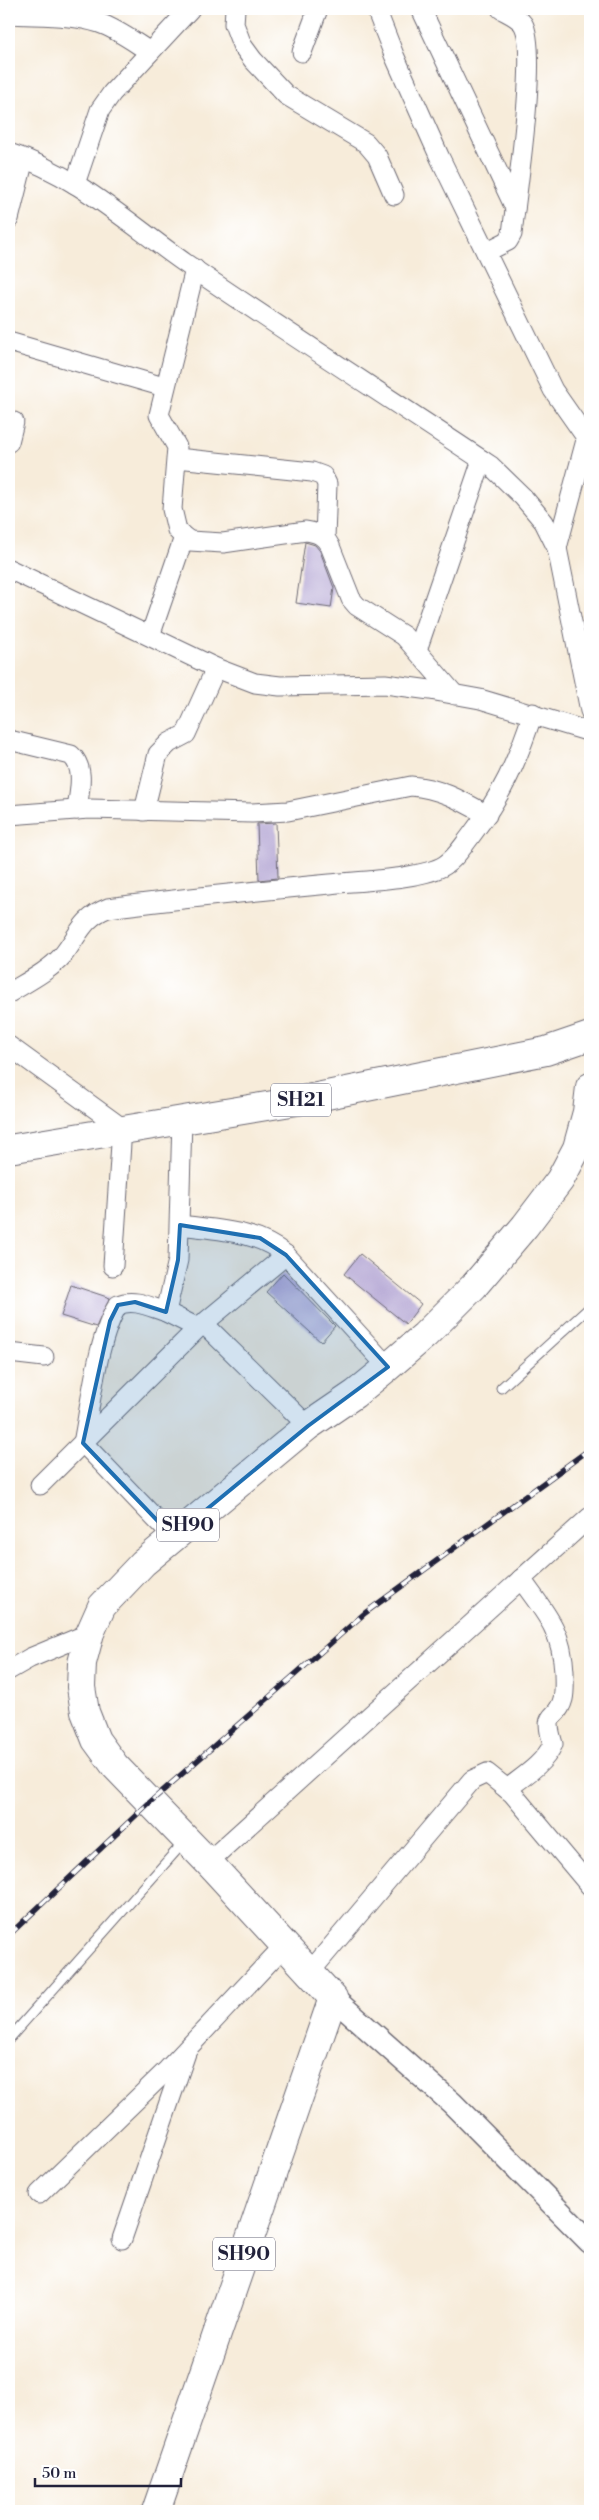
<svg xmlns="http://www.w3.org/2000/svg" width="599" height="2520" font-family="'Libre Bodoni',serif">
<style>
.building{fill:#b0a2d2}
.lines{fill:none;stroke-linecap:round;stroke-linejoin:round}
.service-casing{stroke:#6d6973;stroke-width:11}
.minor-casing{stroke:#6d6973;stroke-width:21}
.tertiary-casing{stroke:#6d6973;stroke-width:25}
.primary-casing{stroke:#6d6973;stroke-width:30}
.service{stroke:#fff;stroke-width:9}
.minor{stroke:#fff;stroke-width:19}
.tertiary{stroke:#fff;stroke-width:22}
.primary{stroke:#fff;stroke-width:28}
.rail-casing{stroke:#22223b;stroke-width:5.5}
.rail{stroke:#fff;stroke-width:4;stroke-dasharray:11;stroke-linecap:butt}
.marked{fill:#1f6fb2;fill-opacity:0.2;stroke:#1f6fb2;stroke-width:4;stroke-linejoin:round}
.labels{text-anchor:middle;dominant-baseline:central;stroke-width:4;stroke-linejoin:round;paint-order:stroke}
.shield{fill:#fff;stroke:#646476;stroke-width:1}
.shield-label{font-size:19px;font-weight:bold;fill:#22223b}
</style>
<rect width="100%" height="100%" fill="#fff"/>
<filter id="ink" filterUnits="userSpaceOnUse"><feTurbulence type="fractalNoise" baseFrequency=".02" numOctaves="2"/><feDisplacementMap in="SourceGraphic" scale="10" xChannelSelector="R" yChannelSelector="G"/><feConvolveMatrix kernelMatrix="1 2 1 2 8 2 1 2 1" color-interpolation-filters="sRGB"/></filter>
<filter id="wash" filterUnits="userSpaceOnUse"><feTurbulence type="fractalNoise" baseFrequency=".0096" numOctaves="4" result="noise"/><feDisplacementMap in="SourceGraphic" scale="20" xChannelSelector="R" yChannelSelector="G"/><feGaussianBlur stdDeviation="1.12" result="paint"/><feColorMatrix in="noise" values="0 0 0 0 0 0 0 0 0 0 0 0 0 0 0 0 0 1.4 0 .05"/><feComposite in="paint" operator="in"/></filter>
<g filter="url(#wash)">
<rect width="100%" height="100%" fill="#f7ecda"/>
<g id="blocks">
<g class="building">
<polygon points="305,542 315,545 320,551 334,588 331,608 296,603"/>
<polygon points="276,823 278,878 259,880 257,824"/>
<polygon points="360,1254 421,1304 406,1324 344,1274"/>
<polygon points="283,1273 335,1326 321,1342 266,1292"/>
<polygon points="71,1285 110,1298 96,1327 61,1316"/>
</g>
</g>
</g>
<g filter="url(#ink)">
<use href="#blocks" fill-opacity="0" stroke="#6d6973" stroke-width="1"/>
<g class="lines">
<g class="service-casing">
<g id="service">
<polyline points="501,1388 590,1307"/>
<polyline points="9,2039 184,1842"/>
</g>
</g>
<g class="minor-casing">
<g id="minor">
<polyline points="235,9 234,24 242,45 253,60 286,95 366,143 377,156 394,195"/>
<polyline points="376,9 394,55 440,158 553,390 588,440"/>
<polyline points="421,9 515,208"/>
<path d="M9,14C38,16 71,14 99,23C117,29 134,42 150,52"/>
<polyline points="302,52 318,9"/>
<path d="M9,153C76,174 128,223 185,263C286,332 389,398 491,466L523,497L544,522L557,548L590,711"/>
<polyline points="75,184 100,110 112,93 190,9"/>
<polyline points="9,219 24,159"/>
<path d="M486,252L508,241L512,234C516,197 539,50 523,24C518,17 508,13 501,9"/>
<path d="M195,269L159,415L177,447L172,509L177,530L184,537L190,541L223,543L306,531C318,533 324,535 330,546L351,599L357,606L404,636L455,695"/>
<polyline points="9,342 164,387"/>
<polyline points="9,442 14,422"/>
<polyline points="177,458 312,472 323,476 327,484 325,538"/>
<polyline points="557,548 589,429"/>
<polyline points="9,569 216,668 255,683 280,686 385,684 430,690 480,699 590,732"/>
<polyline points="150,636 184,537"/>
<polyline points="417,650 482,460"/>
<path d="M9,740L71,755C86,768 79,792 77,810"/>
<polyline points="144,811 158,754 169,743 186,734 216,668"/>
<path d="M9,815L89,809L252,813L288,811L411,786C440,788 462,801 487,815"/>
<path d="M9,993C27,982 49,971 63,955C79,935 82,918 108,908C182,898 256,891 330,884C357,881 424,879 445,865C456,858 462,847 470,837C503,794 516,764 533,713"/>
<polyline points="9,1046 122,1128 113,1266"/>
<path d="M180,1225C217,1230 256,1230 286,1255L388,1367"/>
<path d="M166,1312C150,1307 134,1298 118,1305C97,1338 91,1404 83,1443L173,1537"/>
<polyline points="203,1323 308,1426"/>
<polyline points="198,1328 286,1255"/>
<polyline points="9,1353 44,1357"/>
<polyline points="40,1485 198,1328 166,1312 178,1260 182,1120"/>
<polyline points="9,1670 30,1658 90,1633"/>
<path d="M507,1789C524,1776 544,1764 553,1744C542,1708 557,1723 563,1699C565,1690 564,1681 564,1672C562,1629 545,1613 521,1579"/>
<polyline points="208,1862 590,1517"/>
<polyline points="310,1972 472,1780 487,1773 512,1793 590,1886"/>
<polyline points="39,2194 167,2070 284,1946"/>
<polyline points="122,2239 186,2053"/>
</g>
</g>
<g class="tertiary-casing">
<polyline id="tertiary" points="333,1998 452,2103 590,2242"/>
</g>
<g class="primary-casing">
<g id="primary">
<polyline points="9,1149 297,1101 546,1051 590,1036"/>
<polyline points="156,2511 333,1998 208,1862 115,1766 96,1740 85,1712 81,1687 82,1663 90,1633 102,1606 143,1563 308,1426 355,1394 388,1367 425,1335 474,1286 525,1226 560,1180 577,1148 587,1112 590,1087"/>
</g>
</g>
<use href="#service" class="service"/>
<use href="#minor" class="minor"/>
<use href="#tertiary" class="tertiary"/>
<use href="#primary" class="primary"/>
<g class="rail-casing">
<polyline id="rail" points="9,1935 149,1803 365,1613 590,1449"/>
</g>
<use href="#rail" class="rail"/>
</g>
</g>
<path class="marked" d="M180,1225L260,1238L286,1255L388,1367L308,1426L173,1537L83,1443L110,1321L118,1305L135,1302L166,1312L178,1260Z"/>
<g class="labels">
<g class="shield">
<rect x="271" y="1083.5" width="60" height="33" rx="4"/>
<rect x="157" y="1508.5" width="62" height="33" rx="4"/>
<rect x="213" y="2237.5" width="62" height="33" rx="4"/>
</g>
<g class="shield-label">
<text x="301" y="1100">SH21</text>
<text x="188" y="1525">SH90</text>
<text x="244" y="2254">SH90</text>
</g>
</g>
<rect width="599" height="2520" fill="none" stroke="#fff" stroke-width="30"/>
<path d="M35 2478v8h146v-8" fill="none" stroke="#22223b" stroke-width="2.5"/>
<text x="42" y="2478" font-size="15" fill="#22223b" stroke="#ffffff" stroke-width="4" paint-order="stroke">50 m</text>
</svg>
